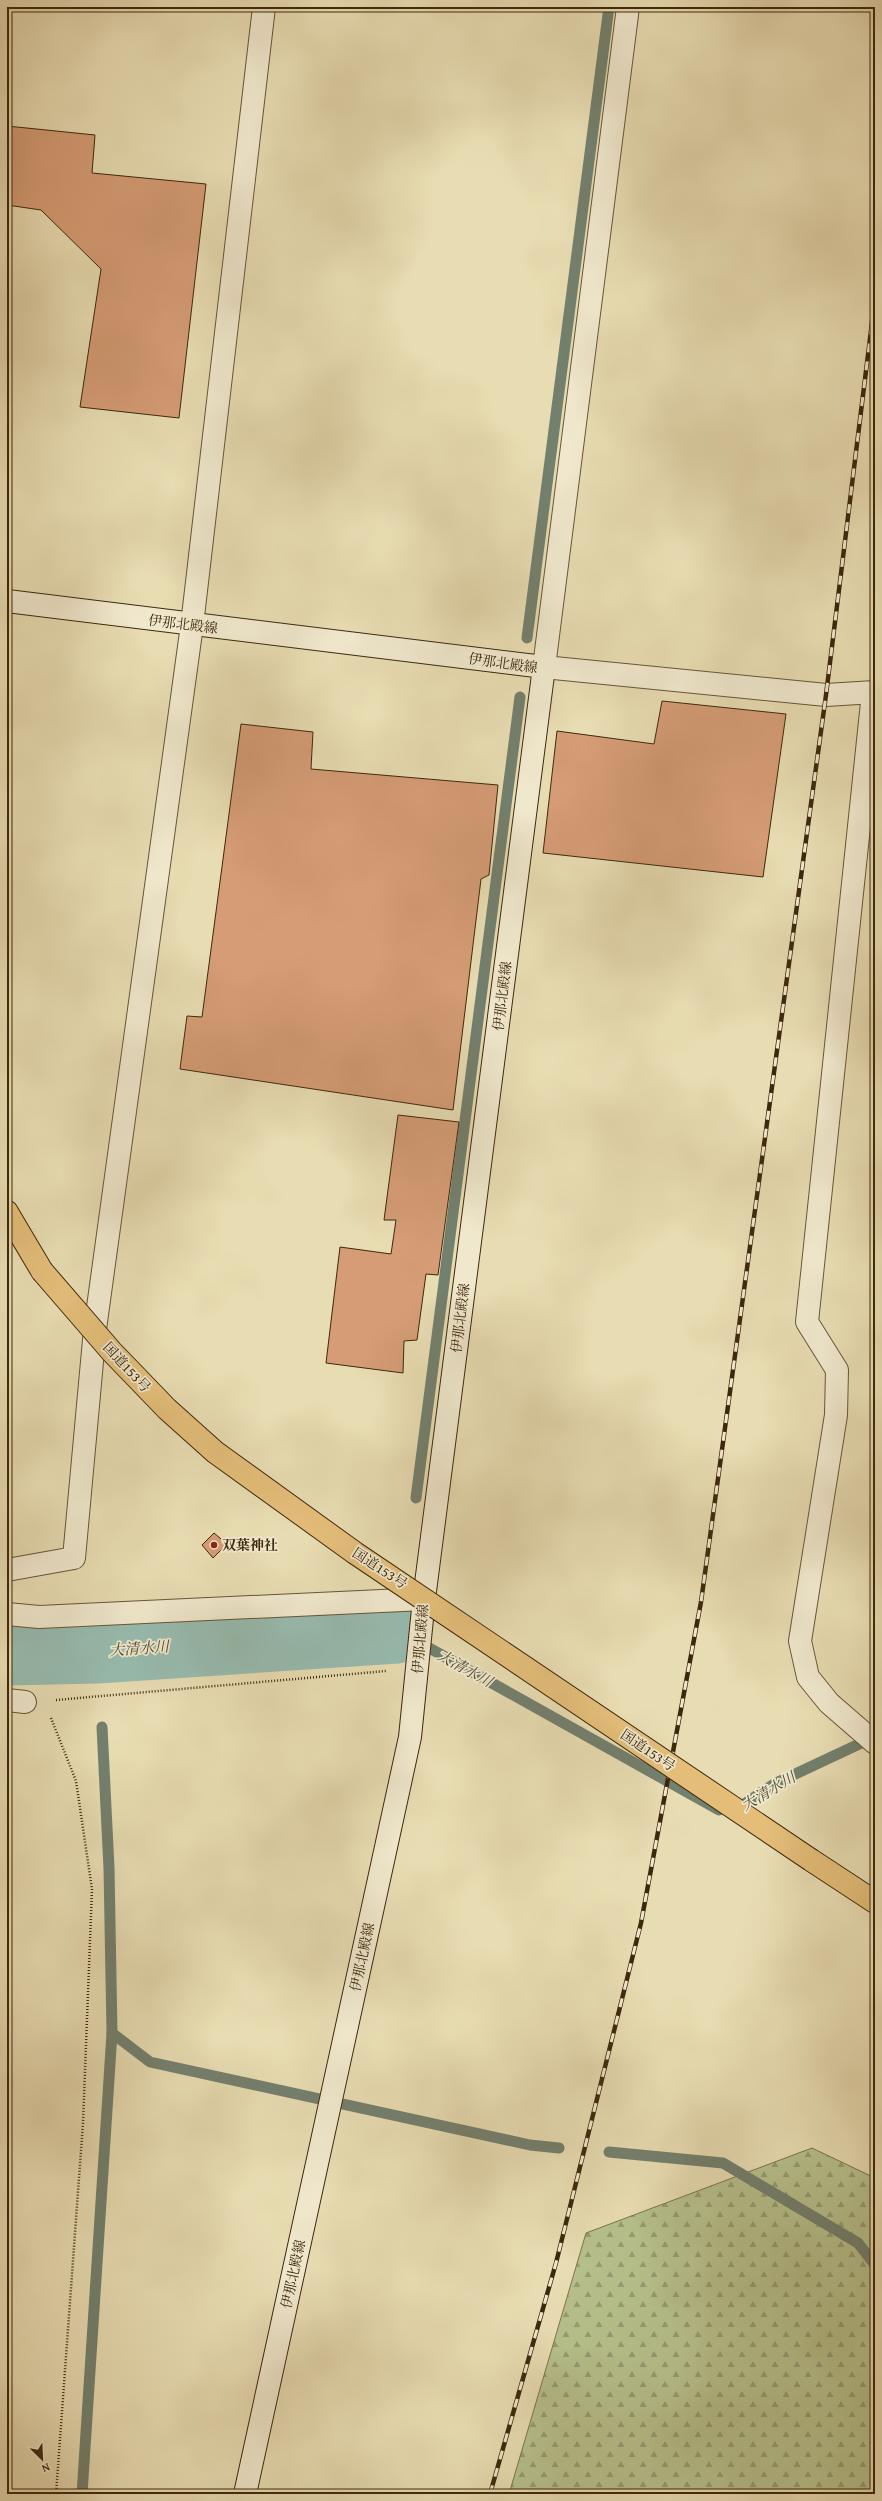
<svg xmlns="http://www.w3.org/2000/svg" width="882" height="2501" font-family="'Gentium Book Plus','Noto Serif JP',serif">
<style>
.forest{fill:url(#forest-firs);stroke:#7a744c}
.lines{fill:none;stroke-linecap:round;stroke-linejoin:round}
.stream{stroke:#73806e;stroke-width:11}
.river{stroke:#97bbaf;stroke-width:67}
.building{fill:#d59c75;stroke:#3e280c}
.minor-casing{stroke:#685536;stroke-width:24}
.secondary-casing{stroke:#3e280c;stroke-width:24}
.trunk-casing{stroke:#3e280c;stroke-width:24}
.path{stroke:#3e280c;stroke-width:2.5;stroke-dasharray:1 2;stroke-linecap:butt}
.minor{stroke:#f0e8cd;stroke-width:22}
.secondary{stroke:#f0e8cd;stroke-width:22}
.trunk{stroke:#e4be79;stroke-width:22}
.rail-casing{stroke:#3e280c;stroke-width:4.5}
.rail{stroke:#f0e8cd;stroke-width:3;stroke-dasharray:9;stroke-linecap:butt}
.trunk-bridge-casing{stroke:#3e280c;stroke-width:24;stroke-linecap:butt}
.trunk-bridge{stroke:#e4be79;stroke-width:22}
.poi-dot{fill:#8f2418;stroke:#f0e8cd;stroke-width:1.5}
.labels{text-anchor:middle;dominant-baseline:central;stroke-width:3.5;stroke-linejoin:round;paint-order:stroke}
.street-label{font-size:14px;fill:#3e280c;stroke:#f0e8cd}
.poi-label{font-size:14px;font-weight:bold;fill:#3e280c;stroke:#f0e8cd;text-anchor:start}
.water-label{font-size:15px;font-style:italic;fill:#544d35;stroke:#f0e8cd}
</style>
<defs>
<pattern id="forest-firs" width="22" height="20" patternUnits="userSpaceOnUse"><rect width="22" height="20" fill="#b6c08c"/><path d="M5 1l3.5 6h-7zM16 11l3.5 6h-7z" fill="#959c71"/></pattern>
</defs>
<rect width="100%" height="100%" fill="#e8dcb2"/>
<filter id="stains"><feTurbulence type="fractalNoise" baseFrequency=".005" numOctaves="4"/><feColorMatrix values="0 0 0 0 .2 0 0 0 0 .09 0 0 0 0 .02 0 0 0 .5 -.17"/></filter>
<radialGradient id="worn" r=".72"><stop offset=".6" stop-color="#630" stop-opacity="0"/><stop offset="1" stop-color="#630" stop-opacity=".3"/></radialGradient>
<polygon class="forest" points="812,2148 875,2178 875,2494 509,2494 586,2233"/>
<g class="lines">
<g class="stream">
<polyline points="527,638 609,7"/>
<polyline points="416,1498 520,697"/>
<polyline points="398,1620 397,1630 719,1810"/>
<polyline points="97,1650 98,1668"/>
<polyline points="102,1727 109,1868 112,2033 150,2062 530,2145 559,2148"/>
<polyline points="734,1811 774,1784 872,1738"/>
<polyline points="609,2152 723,2163 858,2243 875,2265"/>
<polyline points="82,2494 112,2033"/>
</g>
<polyline class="river" points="7,1652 97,1650 397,1630"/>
</g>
<g class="building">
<polygon points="7,126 95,135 92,173 206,184 179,418 80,407 101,269 41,210 7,205"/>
<polygon points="662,701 786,714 763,877 543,853 557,731 654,744"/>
<polygon points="241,724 313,732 311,769 498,785 489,875 481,879 453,1110 180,1069 187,1016 202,1017"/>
<polygon points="398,1115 459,1122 438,1275 426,1274 417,1340 404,1341 403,1373 326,1363 340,1247 391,1254 396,1220 384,1220"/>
<polygon points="214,1533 227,1544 213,1558 202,1545"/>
</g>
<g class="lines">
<g class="minor-casing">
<g id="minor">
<polyline points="628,7 544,667 826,695 875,692"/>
<polyline points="873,693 807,1322 837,1370 836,1415 800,1641 808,1677 829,1703 875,1743"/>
<polyline points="7,1570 74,1558 95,1329 192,625 264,7"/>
<polyline points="7,1614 39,1617 424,1599"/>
<polyline points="7,1700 25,1702"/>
</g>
</g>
<g class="secondary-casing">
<polyline id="secondary" points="7,601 544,667 424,1599 410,1737 245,2494"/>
</g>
<g class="trunk-casing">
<g id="trunk">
<polyline points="7,1212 42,1271"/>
<polyline points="811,1860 875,1902"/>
</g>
</g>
<g class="path">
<polyline points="56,1700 386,1671"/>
<polyline points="51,1718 76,1781 92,1889 83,2123 56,2494"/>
</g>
<use href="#minor" class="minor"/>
<use href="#secondary" class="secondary"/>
<use href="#trunk" class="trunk"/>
<g class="rail-casing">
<polyline id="rail" points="490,2494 556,2263 641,1923 701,1602 826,695 875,298"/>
</g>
<use href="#rail" class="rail"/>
<g class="trunk-bridge-casing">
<polyline id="trunk-bridge" points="42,1271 112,1352 167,1409 215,1452 355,1553 811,1860"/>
</g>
<use href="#trunk-bridge" class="trunk-bridge"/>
</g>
<circle class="poi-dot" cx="214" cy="1545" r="4"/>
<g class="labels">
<g class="street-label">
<text transform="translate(183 624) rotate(7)">伊那北殿線</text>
<text transform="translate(503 663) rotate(8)">伊那北殿線</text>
<text transform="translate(502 996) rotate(-83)">伊那北殿線</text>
<text transform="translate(460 1318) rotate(-83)">伊那北殿線</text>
<text transform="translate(127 1367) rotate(47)">国道153号</text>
<text transform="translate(380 1568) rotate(33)">国道153号</text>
<text transform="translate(420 1639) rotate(-85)">伊那北殿線</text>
<text transform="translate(648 1750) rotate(34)">国道153号</text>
<text transform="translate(362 1957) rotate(-78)">伊那北殿線</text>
<text transform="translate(293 2274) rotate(-78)">伊那北殿線</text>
</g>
<g class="poi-label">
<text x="222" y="1545">双葉神社</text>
</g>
<g class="water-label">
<text transform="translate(139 1648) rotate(-4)">大清水川</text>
<text transform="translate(465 1668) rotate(29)">大清水川</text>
<text transform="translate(768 1791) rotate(-31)">大清水川</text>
</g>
</g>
<rect width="882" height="2501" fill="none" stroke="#e8dcb2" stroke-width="24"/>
<rect x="8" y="8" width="866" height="2485" fill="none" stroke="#3e280c" stroke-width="2"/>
<rect x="12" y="12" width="858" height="2477" fill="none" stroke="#3e280c"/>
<g transform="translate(42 2459) rotate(156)" stroke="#f0e8cd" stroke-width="3" paint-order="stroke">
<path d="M0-3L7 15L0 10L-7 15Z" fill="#3e280c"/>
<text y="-6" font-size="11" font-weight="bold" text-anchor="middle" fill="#3e280c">N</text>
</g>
<rect width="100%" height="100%" filter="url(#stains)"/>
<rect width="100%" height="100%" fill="url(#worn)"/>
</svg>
